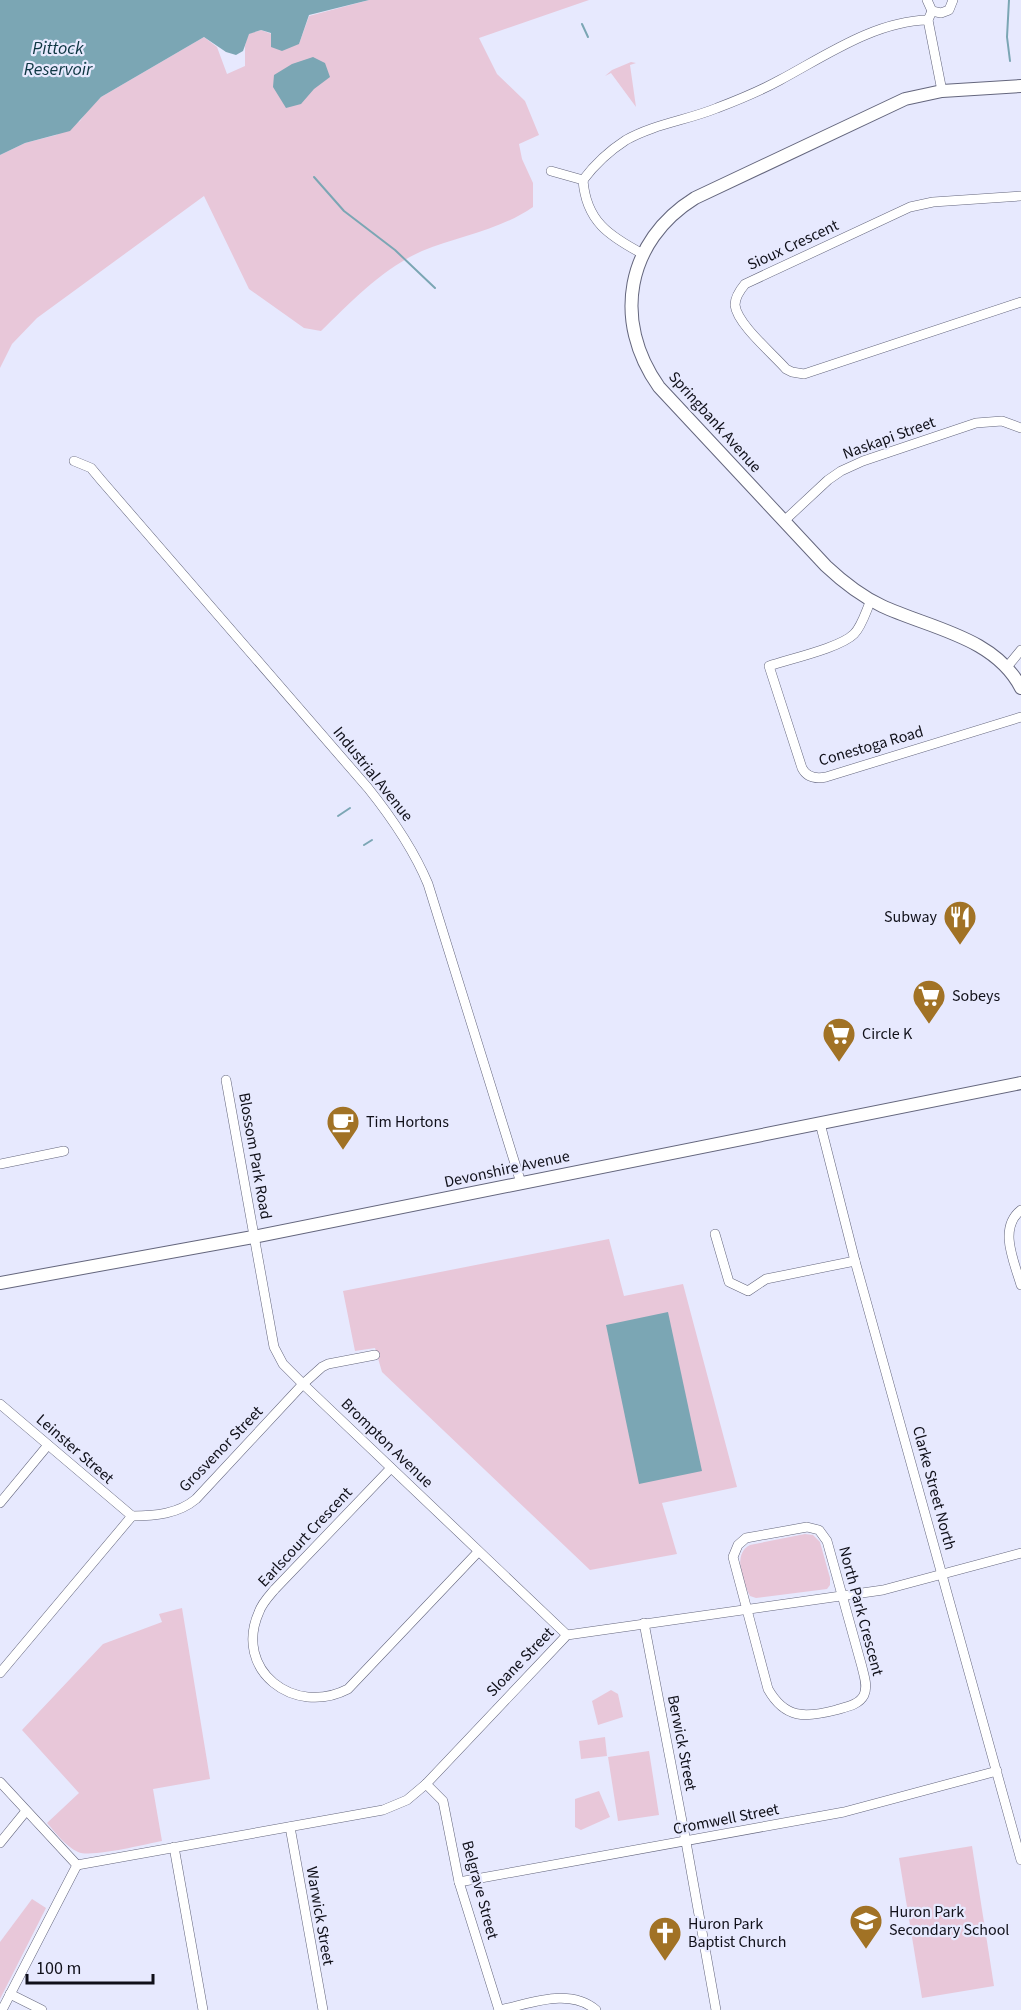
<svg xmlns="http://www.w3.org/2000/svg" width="1021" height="2010" font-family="'Source Sans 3',sans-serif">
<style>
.green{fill:#e8c7d9}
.water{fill:#7ba6b4}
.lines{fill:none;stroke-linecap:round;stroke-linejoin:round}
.stream{stroke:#7ba6b4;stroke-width:2}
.street-casing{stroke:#64667d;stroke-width:10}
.secondary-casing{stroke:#64667d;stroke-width:14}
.street{stroke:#fff;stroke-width:9}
.secondary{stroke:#fff;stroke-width:12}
.labels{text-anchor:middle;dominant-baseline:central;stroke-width:4.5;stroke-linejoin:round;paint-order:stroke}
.street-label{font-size:16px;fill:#101019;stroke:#e7e9fe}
.poi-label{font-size:16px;fill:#101019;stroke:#e7e9fe;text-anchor:start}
.water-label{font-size:18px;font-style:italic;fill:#0d3642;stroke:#e7e9fe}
</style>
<rect width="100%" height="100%" fill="#e7e9fe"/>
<g class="green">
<path d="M369,0H589L479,38L497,74L525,101L539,135L519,144L522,159L533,183V207C500,230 459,236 422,251C382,269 352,301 321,331L304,328L249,289L204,196L37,318L12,344L0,368V155L25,143L56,135L80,121L87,111L101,97L204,37L217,47L227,74L245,66V46L248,34L261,30L299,44L309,16Z"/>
<polygon points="631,62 636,63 630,65 636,107 611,73 605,76 612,70"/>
<polygon points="609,1239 624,1296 683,1284 737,1487 662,1503 677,1554 590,1570 382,1372 375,1348 355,1351 343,1291"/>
<path d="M805,1534L813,1535L820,1542L830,1578V1585L827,1589L756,1598L750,1596C743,1582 732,1554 750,1545Z"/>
<path d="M182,1608L210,1779L153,1789L162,1841C146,1844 91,1858 78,1852C65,1846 56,1833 47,1823L79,1793L22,1730L103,1644L162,1622L159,1614Z"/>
<polygon points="611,1690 618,1694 623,1717 598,1725 592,1701"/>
<polygon points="605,1737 607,1756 581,1759 579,1741"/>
<polygon points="649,1751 659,1815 618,1821 608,1757"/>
<polygon points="599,1791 610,1817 581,1830 575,1827 575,1799"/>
<polygon points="972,1846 994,1986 922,1998 899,1858"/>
<polygon points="32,1899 46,1908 0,1999 0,1942"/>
</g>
<g class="water">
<polygon points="0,0 369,0 309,15 299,44 282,51 271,47 271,33 261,30 249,34 243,51 236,55 226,52 204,37 101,97 70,131 25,143 0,155"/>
<polygon points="313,57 325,63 330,77 314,89 301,104 286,108 273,87 274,75 292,64"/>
<polygon points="668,1312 702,1471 639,1484 606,1325"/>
</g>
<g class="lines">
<g class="stream">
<polyline points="1009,0 1007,37 1010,61"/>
<polyline points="582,24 588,37"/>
<polyline points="314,177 344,211 395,250 435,288"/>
<polyline points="338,816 350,808"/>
<polyline points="364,845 372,840"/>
</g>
<g class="street-casing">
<g id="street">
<polyline points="927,0 932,11 941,13 949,10 953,0"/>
<polyline points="932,11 928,20 942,91"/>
<path d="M551,171L583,180C586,221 609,236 643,254"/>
<path d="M583,180C595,164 609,151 626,140C654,124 688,120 717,108C738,100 760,91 780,80C825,56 875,21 928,20"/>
<path d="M1021,196L933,202L910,207L745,284C740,290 735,297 735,305C737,324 773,354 786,369L792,372L804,374L1021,302"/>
<path d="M74,461L91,468L101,480L368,788C392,818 413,848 428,884L521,1183"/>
<polyline points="784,521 828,480 841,471 863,461 976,423 1002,421 1021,428"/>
<path d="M871,600C866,611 862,626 854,634C840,648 789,659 769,666L802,768C807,778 816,779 826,777L1021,717"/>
<polyline points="1007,667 1021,650"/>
<polyline points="226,1080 274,1347 283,1364 303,1384 567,1635"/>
<polyline points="820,1123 855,1261 1021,1860"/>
<polyline points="0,1164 64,1151"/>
<path d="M1021,1210C998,1228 1014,1261 1021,1285"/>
<polyline points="715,1234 729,1282 748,1291 766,1279 855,1261"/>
<polyline points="0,1404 132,1516"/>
<path d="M391,1468L275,1589C269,1596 262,1603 259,1612C233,1670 294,1717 348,1689L478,1552"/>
<polyline points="0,1503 48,1445"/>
<path d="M132,1516C155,1516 178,1514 196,1499L303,1384L322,1367L328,1364L375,1355"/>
<path d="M807,1527L819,1530L827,1541L862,1667C864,1676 868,1686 864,1695C859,1705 846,1707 836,1710C805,1718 785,1719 768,1689L733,1557L738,1545L746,1538Z"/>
<polyline points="644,1623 686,1842 716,2010"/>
<polyline points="0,1673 132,1516"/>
<polyline points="0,1782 77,1865"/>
<polyline points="426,1784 443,1801 459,1882 499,2010"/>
<polyline points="290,1827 323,2010"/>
<polyline points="0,1843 26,1811"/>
<polyline points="174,1847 203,2010"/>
<polyline points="77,1865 383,1810 407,1800 426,1784 567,1635 883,1590 1021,1553"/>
<polyline points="459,1882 844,1812 997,1771"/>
<polyline points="10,1994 42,2010"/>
<polyline points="2,2010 77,1865"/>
<path d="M499,2010C530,2004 569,1987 596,2010"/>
</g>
</g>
<g class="secondary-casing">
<g id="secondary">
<path d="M1021,86L942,91L905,99L695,198C626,241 612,321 659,387L826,566C843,582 861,596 882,606C929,628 995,637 1021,688"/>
<polyline points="0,1283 253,1237 1021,1083"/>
</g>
</g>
<use href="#street" class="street"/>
<use href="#secondary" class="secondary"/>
</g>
<defs>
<g id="restaurant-pin" transform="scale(1.725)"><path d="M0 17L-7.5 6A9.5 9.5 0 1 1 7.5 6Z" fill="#a17225" stroke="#e7e9fe"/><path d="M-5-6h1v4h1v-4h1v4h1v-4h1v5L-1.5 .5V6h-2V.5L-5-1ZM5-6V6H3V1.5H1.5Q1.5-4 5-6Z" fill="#fff"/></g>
<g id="supermarket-pin" transform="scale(1.725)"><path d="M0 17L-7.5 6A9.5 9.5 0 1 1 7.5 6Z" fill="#a17225" stroke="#e7e9fe"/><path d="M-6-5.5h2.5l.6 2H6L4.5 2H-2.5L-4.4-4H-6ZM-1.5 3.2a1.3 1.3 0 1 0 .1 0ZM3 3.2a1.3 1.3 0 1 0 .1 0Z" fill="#fff"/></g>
<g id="cafe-pin" transform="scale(1.725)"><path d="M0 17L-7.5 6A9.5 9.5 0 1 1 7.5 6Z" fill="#a17225" stroke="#e7e9fe"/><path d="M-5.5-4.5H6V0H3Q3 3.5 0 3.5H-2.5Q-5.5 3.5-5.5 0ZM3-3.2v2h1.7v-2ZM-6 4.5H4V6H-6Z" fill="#fff"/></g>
<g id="school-pin" transform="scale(1.725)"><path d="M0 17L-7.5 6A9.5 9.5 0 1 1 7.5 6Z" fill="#a17225" stroke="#e7e9fe"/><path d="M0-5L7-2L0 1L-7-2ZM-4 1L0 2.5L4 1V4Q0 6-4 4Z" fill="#fff"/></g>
<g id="church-pin" transform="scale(1.725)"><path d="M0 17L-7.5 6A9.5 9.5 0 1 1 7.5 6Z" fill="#a17225" stroke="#e7e9fe"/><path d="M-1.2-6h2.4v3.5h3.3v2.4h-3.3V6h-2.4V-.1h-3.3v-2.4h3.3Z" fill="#fff"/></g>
</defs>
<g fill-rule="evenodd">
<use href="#restaurant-pin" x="960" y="917"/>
<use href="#supermarket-pin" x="929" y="996"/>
<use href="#supermarket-pin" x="839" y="1034"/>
<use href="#cafe-pin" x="343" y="1122"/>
<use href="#school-pin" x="866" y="1921"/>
<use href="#church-pin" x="665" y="1933"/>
</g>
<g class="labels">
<g class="street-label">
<text transform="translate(793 245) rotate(-25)">Sioux Crescent</text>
<text transform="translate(715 422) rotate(48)">Springbank Avenue</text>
<text transform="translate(889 438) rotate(-20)">Naskapi Street</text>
<text transform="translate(871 746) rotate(-16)">Conestoga Road</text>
<text transform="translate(373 774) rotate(51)">Industrial Avenue</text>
<text transform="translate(255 1156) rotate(80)">Blossom Park Road</text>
<text transform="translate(507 1169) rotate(-12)">Devonshire Avenue</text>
<text transform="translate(387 1443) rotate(44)">Brompton Avenue</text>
<text transform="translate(75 1449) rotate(41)">Leinster Street</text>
<text transform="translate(221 1449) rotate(-46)">Grosvenor Street</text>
<text transform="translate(934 1488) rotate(75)">Clarke Street North</text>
<text transform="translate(305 1537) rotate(-47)">Earlscourt Crescent</text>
<text transform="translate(861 1611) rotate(75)">North Park Crescent</text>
<text transform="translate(520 1662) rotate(-46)">Sloane Street</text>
<text transform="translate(682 1743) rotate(79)">Berwick Street</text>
<text transform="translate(726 1819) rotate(-11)">Cromwell Street</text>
<text transform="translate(480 1890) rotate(75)">Belgrave Street</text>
<text transform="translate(320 1916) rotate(80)">Warwick Street</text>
</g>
<g class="poi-label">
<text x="937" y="917" text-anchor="end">Subway</text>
<text x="952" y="996">Sobeys</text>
<text x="862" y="1034">Circle K</text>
<text x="366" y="1122">Tim Hortons</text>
<text x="889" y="1912">Huron Park<tspan x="889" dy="18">Secondary School</tspan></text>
<text x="688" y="1924">Huron Park<tspan x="688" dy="18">Baptist Church</tspan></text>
</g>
<g class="water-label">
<text x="58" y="48">Pittock<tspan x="58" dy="21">Reservoir</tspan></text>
</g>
</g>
<path d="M27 1974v9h126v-9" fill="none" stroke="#101019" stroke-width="3"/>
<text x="36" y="1974" font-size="18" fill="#101019" stroke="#e7e9fe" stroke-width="4.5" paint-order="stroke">100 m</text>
</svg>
